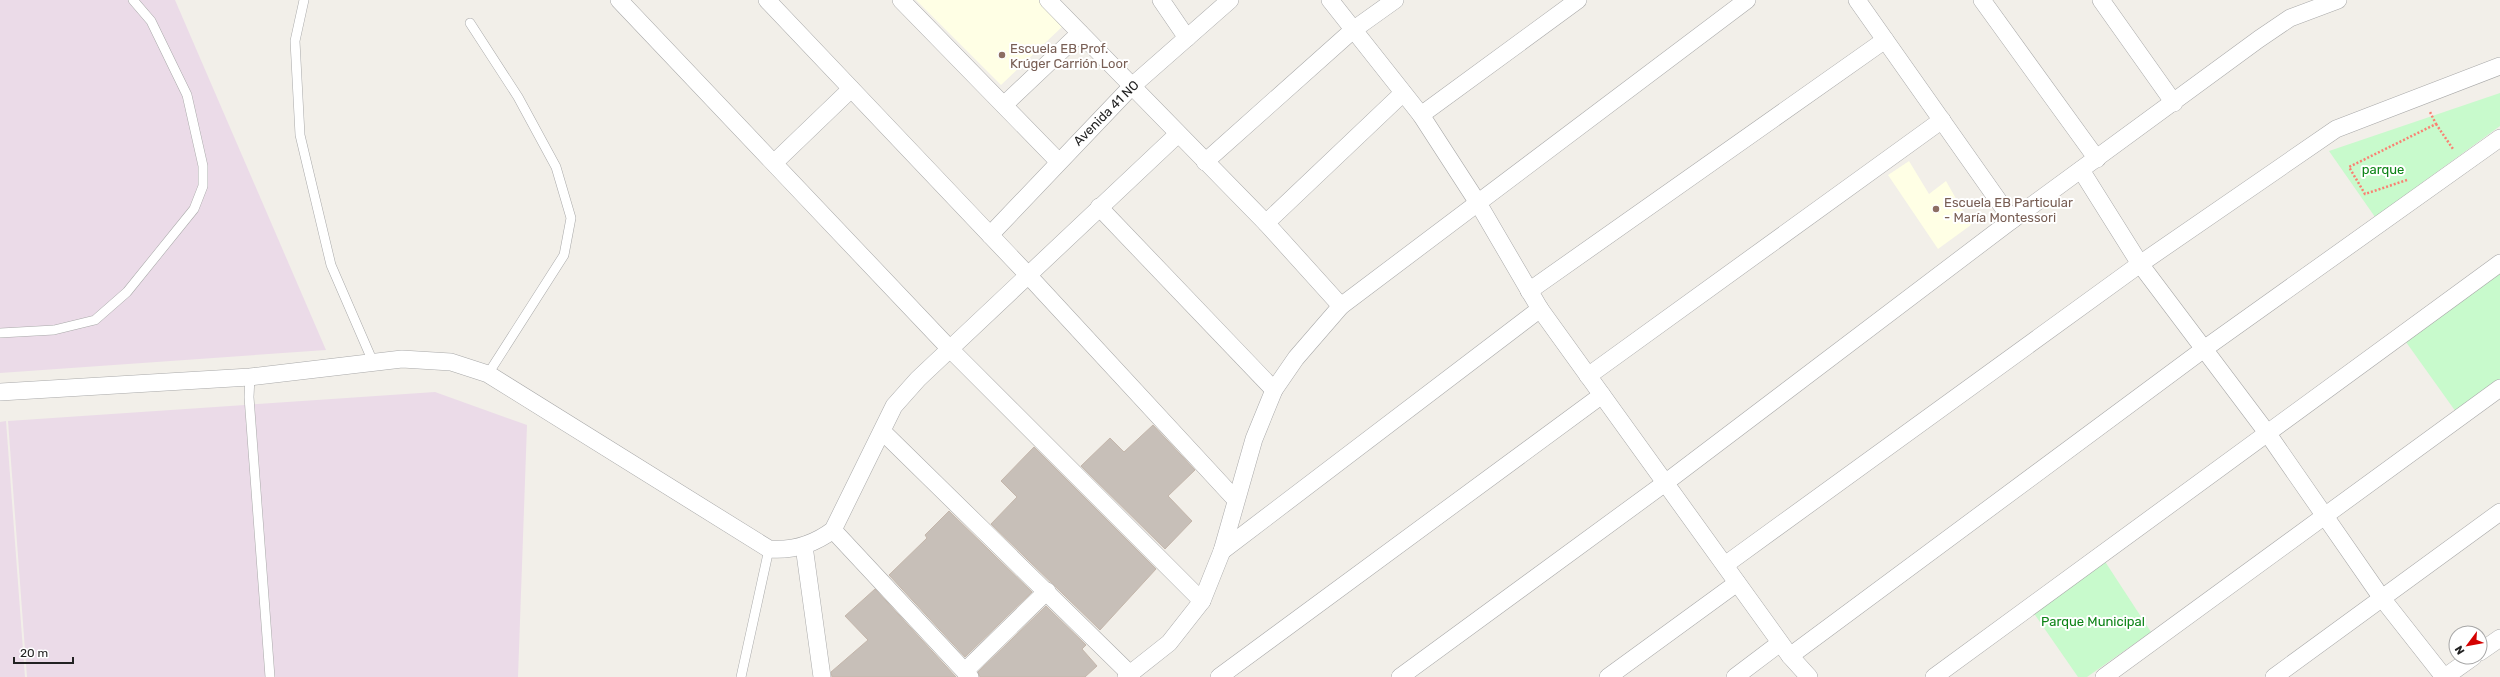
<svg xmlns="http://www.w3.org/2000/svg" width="2500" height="677" font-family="Rubik,sans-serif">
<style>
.industrial{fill:#ebdbe8}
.education{fill:#ffffe5}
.park{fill:#c8facc}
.building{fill:#c7bfb8;stroke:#c4b6ab}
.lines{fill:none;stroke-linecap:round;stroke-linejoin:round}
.lane-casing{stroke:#a9a9a9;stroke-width:10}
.street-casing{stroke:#a9a9a9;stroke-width:18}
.path{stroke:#fa8072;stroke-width:2.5;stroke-dasharray:2 2;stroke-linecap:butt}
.lane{stroke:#fff;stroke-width:9}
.street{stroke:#fff;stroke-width:17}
.education-dot{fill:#8d6e63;stroke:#fff;stroke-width:1.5}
.labels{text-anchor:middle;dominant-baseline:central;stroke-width:4;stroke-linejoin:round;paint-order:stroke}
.education-label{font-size:13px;fill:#785e54;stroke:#fff;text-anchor:start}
.street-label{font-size:13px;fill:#222;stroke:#fff}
.park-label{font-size:13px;fill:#0c8416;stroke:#fff}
</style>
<rect width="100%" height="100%" fill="#f2efe9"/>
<g class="industrial">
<polygon points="0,0 175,0 326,350 0,373"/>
<polygon points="435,392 527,425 518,677 27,677 8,421"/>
<polygon points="6,421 25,677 0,677 0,422"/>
</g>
<g class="education">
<polygon points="916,0 1041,0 1065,24 1001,85"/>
<polygon points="1909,161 1929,194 1946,181 1971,225 1938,249 1888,175"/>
</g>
<g class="park">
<polygon points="2500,93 2500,126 2375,217 2329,151"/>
<polygon points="2500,271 2500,379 2456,412 2406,342"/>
<polygon points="2104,560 2151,632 2087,677 2078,677 2033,612"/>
</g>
<g class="building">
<polygon points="1153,425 1195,470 1168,496 1192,521 1165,549 1081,466 1110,438 1124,452"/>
<polygon points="1034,447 1156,569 1100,630 991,524 1017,497 1001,481"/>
<polygon points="949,511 1032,592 965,657 889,575 927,538 925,535"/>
<polygon points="875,589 956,677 832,677 831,672 868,640 845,616"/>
<polygon points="1046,606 1086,645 1082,649 1097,666 1085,677 980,677 978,672"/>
</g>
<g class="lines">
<g class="lane-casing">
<g id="lane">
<polyline points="304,0 295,41 300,135 331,265 373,362"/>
<polyline points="470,23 518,97 556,167 571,218 564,255 488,374"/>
<polyline points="0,333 54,330 95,320 127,292 194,209 203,186 203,166 187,95 151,21 133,0"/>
<polyline points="250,377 249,397 270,677"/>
<polyline points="741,677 769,549"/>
</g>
</g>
<g class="street-casing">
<g id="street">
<polyline points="619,0 950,349 1202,601"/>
<polyline points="767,0 1028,275 1235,499"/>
<polyline points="901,0 1058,161"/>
<polyline points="1048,0 1266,223 1341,306"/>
<polyline points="1161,0 1187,38"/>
<polyline points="1330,0 1421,115 1478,203 1540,309 1790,656 1809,677"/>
<polyline points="1857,0 2012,220"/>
<polyline points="1982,0 2097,159"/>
<polyline points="2101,0 2174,103"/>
<polyline points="1004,105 1080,33"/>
<polyline points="1421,115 1578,0"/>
<polyline points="775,162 851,89"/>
<polyline points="1205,162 1353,30 1395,0"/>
<polyline points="2081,170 2140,264 2268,434 2381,597 2444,677"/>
<polyline points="1099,207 1274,390"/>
<polyline points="1266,223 1403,93"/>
<polyline points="990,235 1131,87 1230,0"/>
<polyline points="1529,291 1885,40"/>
<polyline points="1588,376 1942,120"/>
<path d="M0,392L250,377L402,359L451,362L488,374L769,549C793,551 813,545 833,530L894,406L918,379L1178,134"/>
<polyline points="883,432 1130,674"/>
<polyline points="833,530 970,677"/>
<polyline points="804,546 822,677"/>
<polyline points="1222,551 1540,309"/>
<polyline points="1725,565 2140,264 2336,129 2500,66"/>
<polyline points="2480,652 2500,638"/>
<polyline points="1790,656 2204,349 2500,138"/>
<polyline points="965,671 1047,591"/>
<polyline points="1126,677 1169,643 1202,601 1222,551 1254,439 1274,390 1296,358 1341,306 1747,0"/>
<polyline points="1219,677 1602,395"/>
<polyline points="1400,677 1665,483 2012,220 2259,39 2290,18 2338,0"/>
<polyline points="1608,677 1737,583"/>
<polyline points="1735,677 1780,643"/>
<polyline points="1934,677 2500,263"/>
<polyline points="2104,677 2500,388"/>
<polyline points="2274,677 2500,512"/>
<polyline points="2445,677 2473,657"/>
</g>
</g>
<g class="path">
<polyline points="2436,124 2453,149"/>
<polyline points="2407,180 2365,194 2349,167 2436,124 2430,112"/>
</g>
<use href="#lane" class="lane"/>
<use href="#street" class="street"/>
</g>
<g class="education-dot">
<circle cx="1002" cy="55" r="4"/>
<circle cx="1936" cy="209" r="4"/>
</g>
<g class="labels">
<g class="education-label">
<text x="1010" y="48">Escuela EB Prof.<tspan x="1010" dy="15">Krúger Carrión Loor</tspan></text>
<text x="1944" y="202">Escuela EB Particular<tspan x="1944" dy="15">- María Montessori</tspan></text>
</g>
<g class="street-label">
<text transform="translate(1106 113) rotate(-45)">Avenida 41 NO</text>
</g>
<g class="park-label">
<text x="2383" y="169">parque</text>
<text x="2093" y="621">Parque Municipal</text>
</g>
</g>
<g transform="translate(2468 645) rotate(238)"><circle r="19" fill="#ffffff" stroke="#a7a7a7"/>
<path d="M0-3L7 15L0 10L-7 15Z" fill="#d40000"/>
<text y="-6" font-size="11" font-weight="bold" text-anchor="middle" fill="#222222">N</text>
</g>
<path d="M14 657v6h59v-6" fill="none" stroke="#222222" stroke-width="2"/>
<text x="20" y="657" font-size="12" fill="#222222" stroke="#ffffff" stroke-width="3" paint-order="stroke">20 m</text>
</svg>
